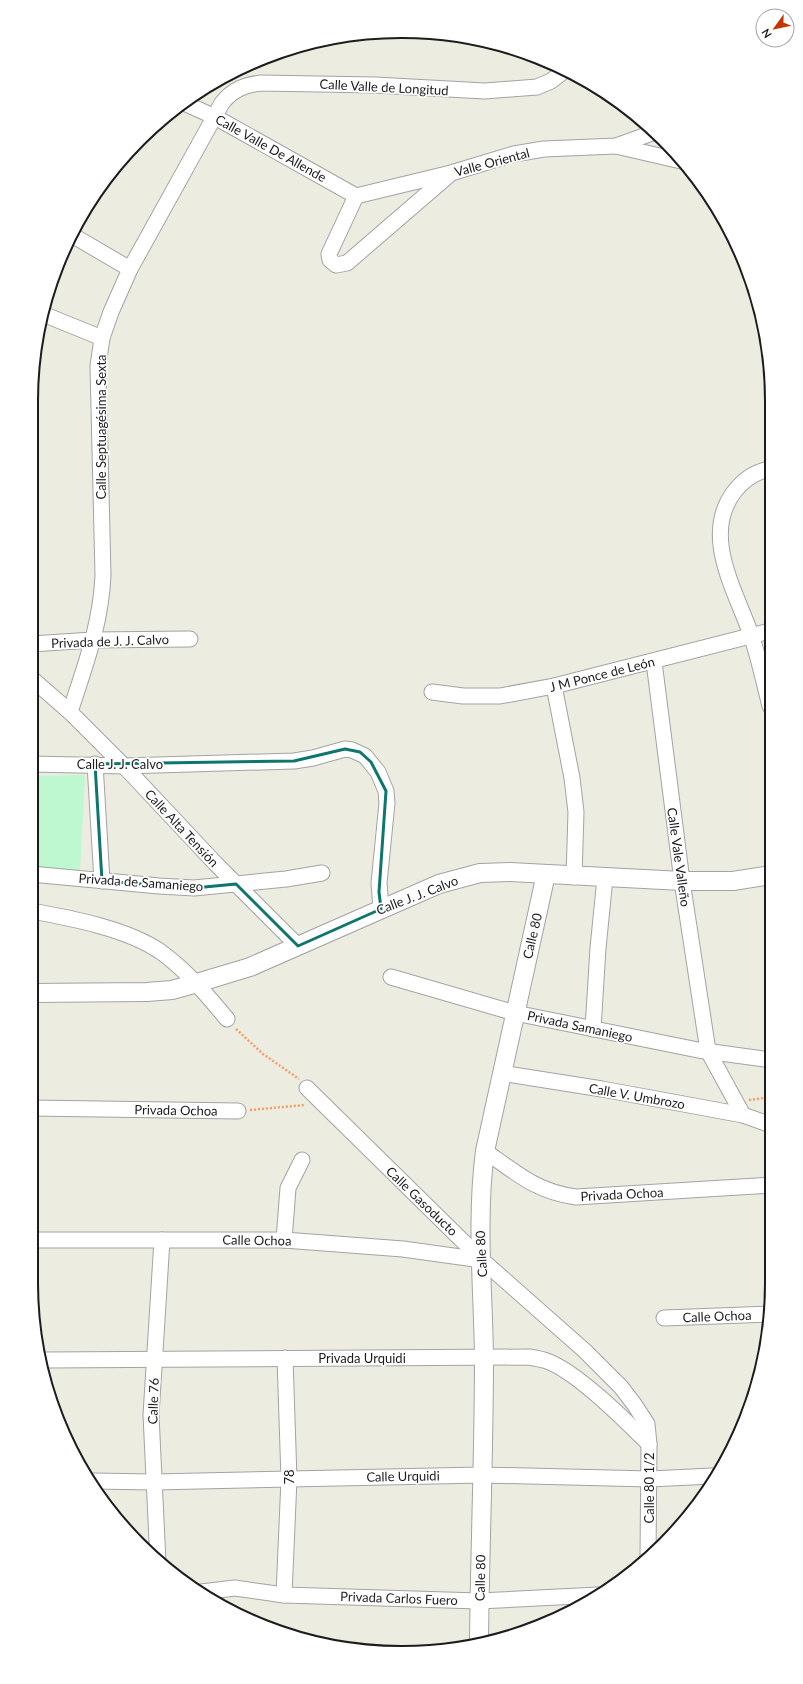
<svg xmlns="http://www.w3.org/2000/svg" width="803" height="1684" font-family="Lato,sans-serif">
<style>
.park{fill:#bdf8d1}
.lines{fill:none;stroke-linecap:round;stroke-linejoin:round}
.minor-casing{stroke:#a3a3a3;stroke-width:17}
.tertiary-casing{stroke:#a3a3a3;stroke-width:20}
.path{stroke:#f89c67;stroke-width:2.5;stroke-dasharray:2 2;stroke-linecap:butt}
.minor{stroke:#fff;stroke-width:15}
.tertiary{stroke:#fff;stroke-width:18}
.marked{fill:none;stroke:#0f766e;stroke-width:3;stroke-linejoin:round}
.labels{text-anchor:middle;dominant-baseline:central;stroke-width:3.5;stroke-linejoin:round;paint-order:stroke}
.street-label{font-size:13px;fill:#1c1c1c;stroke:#fff}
.rim{fill:none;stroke:#1c1c1c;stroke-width:2}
</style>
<rect width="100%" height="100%" fill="#edece1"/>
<polygon class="park" points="85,775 80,872 31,870 31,776"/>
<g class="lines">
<g class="minor-casing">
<g id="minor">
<polyline points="184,103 215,117 356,196"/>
<polyline points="616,146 681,161"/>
<polyline points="356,196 451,173 514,154 544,149 616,146 652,133"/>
<polyline points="356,196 329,254 330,260 336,265 347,263 449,175"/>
<polyline points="72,235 130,269"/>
<polyline points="43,314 102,338"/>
<path d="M769,469C755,472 743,480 734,492C701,536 736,591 751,635C759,658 764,683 770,706"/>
<polyline points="31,644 93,640 190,639"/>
<polyline points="654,662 682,881 708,1051 743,1115"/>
<polyline points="31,678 70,712 124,766 215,863 298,946"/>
<polyline points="554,686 572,778 576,812 574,877"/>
<polyline points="432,692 463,696 500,696 554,686 770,631"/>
<path d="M70,712C85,666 101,624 103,575L98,366L102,338L111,312L130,269L222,103C233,89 245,85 261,83L375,85L485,91L537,87L551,81L564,71"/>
<polyline points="31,764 124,766 294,761 313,758 345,749 352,750 365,756 378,772 386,791 387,803 379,883 381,909"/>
<polyline points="95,764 102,881"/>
<polyline points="31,874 159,886 194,888 286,879 322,873"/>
<path d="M31,911C71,918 128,929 161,952C187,971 207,995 227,1019"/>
<polyline points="391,977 515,1013 698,1050 771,1060"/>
<polyline points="593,1029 598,948 605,878"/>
<polyline points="501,1073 602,1089 743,1115 771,1125"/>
<polyline points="307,1088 482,1260 585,1351 621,1387 634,1404 647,1424 649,1444 648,1557"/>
<polyline points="31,1108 238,1111"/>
<path d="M485,1151C516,1173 537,1192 576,1197L772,1185"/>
<polyline points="31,1240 284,1240 403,1249 482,1260"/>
<polyline points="284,1240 288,1188 302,1160"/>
<polyline points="664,1318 769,1314"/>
<path d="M44,1360L529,1357C535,1358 541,1359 547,1361C577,1372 626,1421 649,1444"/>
<polyline points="93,1481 154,1482 482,1475 650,1479 712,1476"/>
<polyline points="158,1562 151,1415 162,1240"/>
<polyline points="201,1592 235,1588 284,1595 479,1601 598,1595"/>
<polyline points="284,1595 289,1479 285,1358"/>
</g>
</g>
<g class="tertiary-casing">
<g id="tertiary">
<polyline points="31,993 147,992 172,990 197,983 250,967 439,884 480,873 510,872 682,881 733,881 771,875"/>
<path d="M479,1641C480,1546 484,1451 484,1357C483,1288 476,1220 485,1151L546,874"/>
</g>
</g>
<g class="path">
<polyline points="236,1029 263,1054 299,1079"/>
<polyline points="749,1100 771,1097"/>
<polyline points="250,1110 305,1105"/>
</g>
<use href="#minor" class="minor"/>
<use href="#tertiary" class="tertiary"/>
</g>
<path class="marked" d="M345,749L360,752L371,762L386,791L379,892L381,909L298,946L236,884L194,888L102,881L95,764L294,761Z"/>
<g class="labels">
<g class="street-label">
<text transform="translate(384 87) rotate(3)">Calle Valle de Longitud</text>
<text transform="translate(271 148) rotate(29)">Calle Valle De Allende</text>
<text transform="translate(492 162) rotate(-15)">Valle Oriental</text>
<text transform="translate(101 427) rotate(-90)">Calle Septuagésima Sexta</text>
<text transform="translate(110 641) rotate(-2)">Privada de J. J. Calvo</text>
<text transform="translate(602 674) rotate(-14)">J M Ponce de León</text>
<text x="120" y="764">Calle J. J. Calvo</text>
<text transform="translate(182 828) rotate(47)">Calle Alta Tensión</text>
<text transform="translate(679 857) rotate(82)">Calle Vale Valleño</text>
<text transform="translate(141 882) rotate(4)">Privada de Samaniego</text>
<text transform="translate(417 895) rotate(-21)">Calle J. J. Calvo</text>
<text transform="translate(532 936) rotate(-77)">Calle 80</text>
<text transform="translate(580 1026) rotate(12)">Privada Samaniego</text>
<text transform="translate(637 1096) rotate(10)">Calle V. Umbrozo</text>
<text transform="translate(176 1110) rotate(1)">Privada Ochoa</text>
<text transform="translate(622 1194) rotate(-3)">Privada Ochoa</text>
<text transform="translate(422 1201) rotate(44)">Calle Gasoducto</text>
<text transform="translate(257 1240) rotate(1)">Calle Ochoa</text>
<text transform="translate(481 1254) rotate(-93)">Calle 80</text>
<text transform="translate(717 1316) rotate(-2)">Calle Ochoa</text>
<text x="362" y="1358">Privada Urquidi</text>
<text transform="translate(153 1401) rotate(-88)">Calle 76</text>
<text transform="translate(403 1476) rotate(-1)">Calle Urquidi</text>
<text transform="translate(289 1477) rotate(-90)">78</text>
<text transform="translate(649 1488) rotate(-90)">Calle 80 1/2</text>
<text transform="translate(480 1578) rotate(-89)">Calle 80</text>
<text transform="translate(399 1598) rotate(2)">Privada Carlos Fuero</text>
</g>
</g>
<path d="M0 0H803V1684H0ZM401 38H402A363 363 0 0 1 765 401V1283A363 363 0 0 1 402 1646H401A363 363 0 0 1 38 1283V401A363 363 0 0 1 401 38Z" fill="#fff" fill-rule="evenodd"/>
<path class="rim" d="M401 38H402A363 363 0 0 1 765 401V1283A363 363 0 0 1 402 1646H401A363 363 0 0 1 38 1283V401A363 363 0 0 1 401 38Z"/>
<g transform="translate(775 28) rotate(237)"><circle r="19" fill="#ffffff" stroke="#a4a4a4"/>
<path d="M0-3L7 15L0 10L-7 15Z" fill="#c53502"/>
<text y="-6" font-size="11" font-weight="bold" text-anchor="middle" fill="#1c1c1c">N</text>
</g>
</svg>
